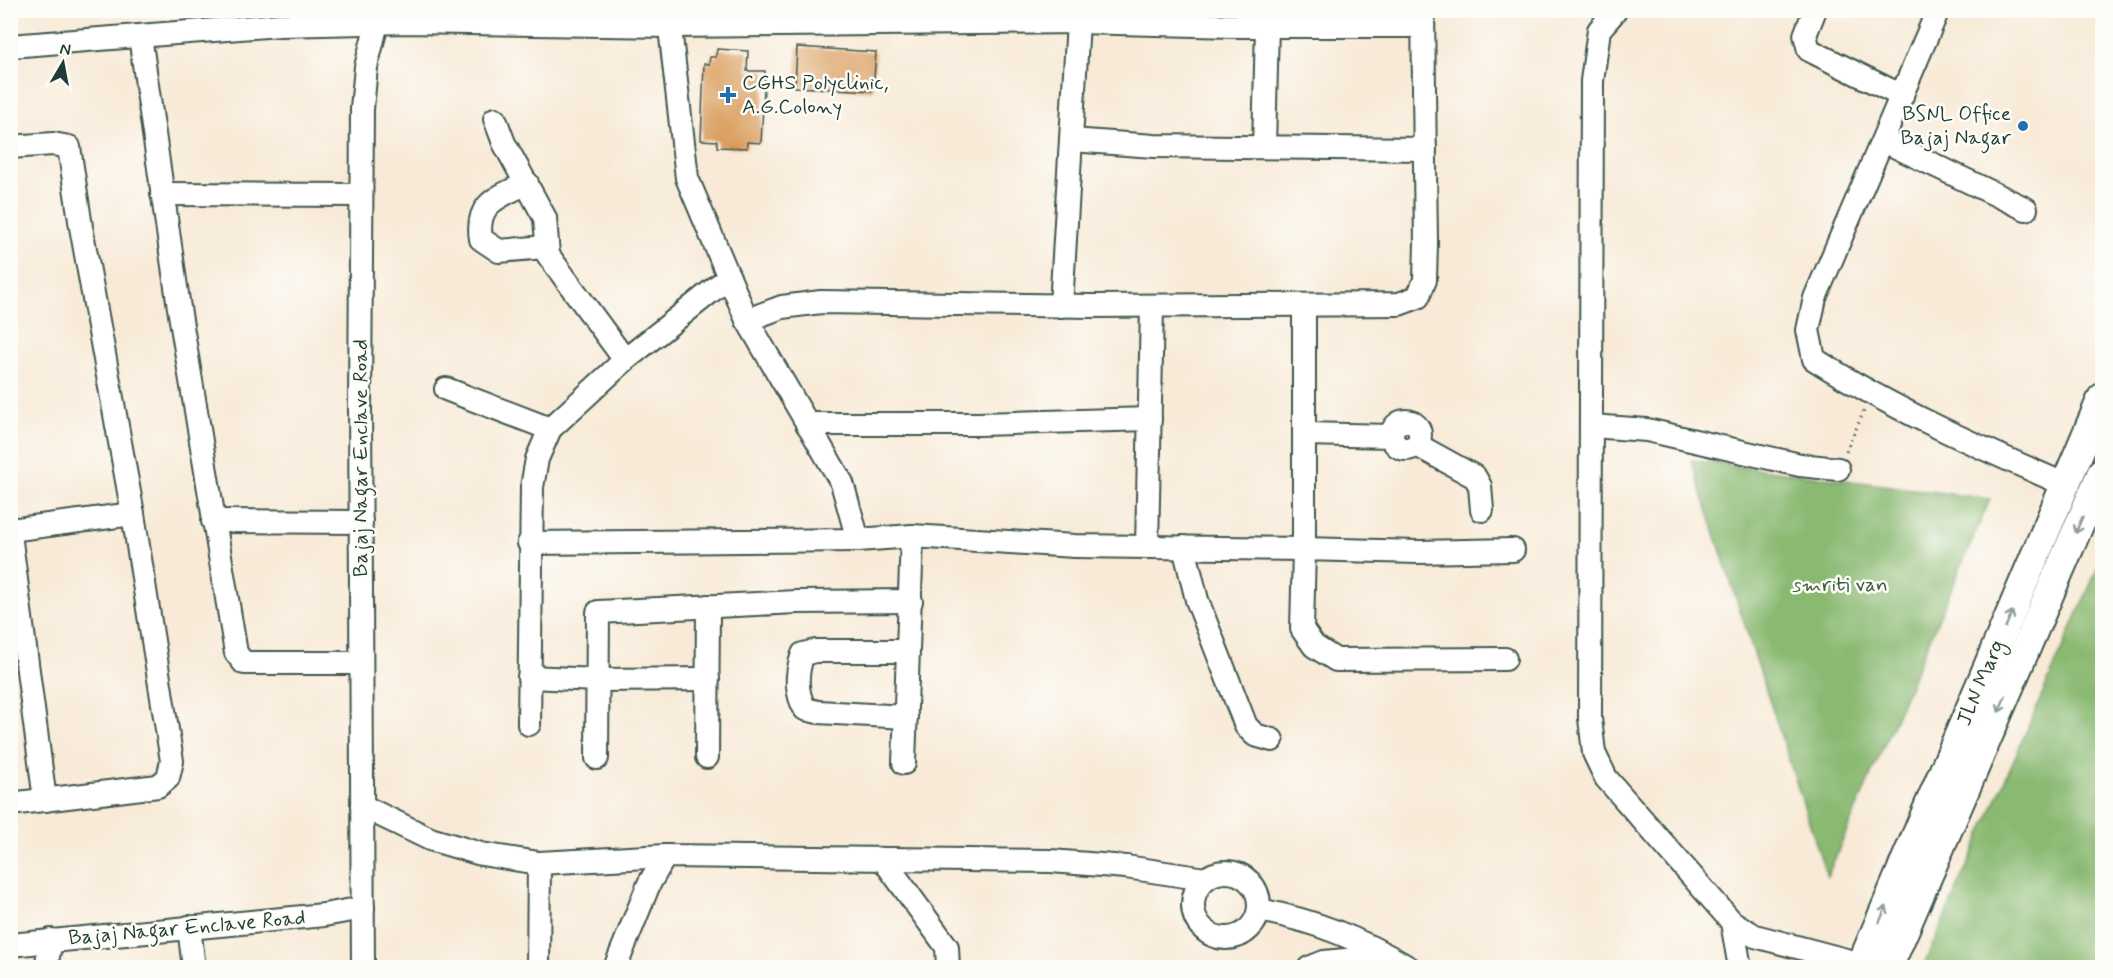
<svg xmlns="http://www.w3.org/2000/svg" width="2113" height="978" font-family="Mynerve,sans-serif">
<style>
.forest{fill:#8ab972;stroke:#547b53;stroke-width:1.5}
.building{fill:#da9e5e}
.lines{fill:none;stroke-linecap:round;stroke-linejoin:round}
.minor-casing{stroke:#40574c;stroke-width:26}
.major-casing{stroke:#40574c;stroke-width:32}
.path{stroke:#40574c;stroke-width:3;stroke-dasharray:1.5 4.5;stroke-linecap:butt}
.minor{stroke:#fff;stroke-width:22}
.major{stroke:#fff;stroke-width:28}
.oneway{stroke:#8f9e9a}
.poi-dot{fill:#1f6fb2;stroke:#fdfcf7;stroke-width:2}
.labels{text-anchor:middle;dominant-baseline:central;stroke-width:5;stroke-linejoin:round;paint-order:stroke}
.poi-label{font-size:21px;fill:#1f3d34;stroke:#fdfcf7;text-anchor:start}
.street-label{font-size:21px;fill:#1f3d34;stroke:#fdfcf7}
.park-label{font-size:21px;fill:#3c5c44;stroke:#fdfcf7}
</style>
<rect width="100%" height="100%" fill="#fdfcf7"/>
<filter id="ink" filterUnits="userSpaceOnUse"><feTurbulence type="fractalNoise" baseFrequency=".0167" numOctaves="2"/><feDisplacementMap in="SourceGraphic" scale="12" xChannelSelector="R" yChannelSelector="G"/><feConvolveMatrix kernelMatrix="1 2 1 2 8 2 1 2 1" color-interpolation-filters="sRGB"/></filter>
<filter id="wash" filterUnits="userSpaceOnUse"><feTurbulence type="fractalNoise" baseFrequency=".008" numOctaves="4" result="noise"/><feDisplacementMap in="SourceGraphic" scale="24" xChannelSelector="R" yChannelSelector="G"/><feGaussianBlur stdDeviation="1.35" result="paint"/><feColorMatrix in="noise" values="0 0 0 0 0 0 0 0 0 0 0 0 0 0 0 0 0 1.4 0 .05"/><feComposite in="paint" operator="in"/></filter>
<g filter="url(#wash)">
<rect width="100%" height="100%" fill="#f8ead7"/>
<g class="forest">
<polygon points="1691,460 1990,499 1827,877"/>
<polygon points="2102,558 2102,967 1923,967"/>
</g>
<g id="blocks">
<g class="building">
<polygon points="797,47 876,52 873,91 795,87"/>
<polygon points="717,49 748,51 747,71 765,71 761,143 747,142 747,148 717,147 717,141 701,140 704,64 709,64 710,57 716,57"/>
</g>
</g>
</g>
<g filter="url(#ink)">
<use href="#blocks" fill-opacity="0" stroke="#40574c" stroke-width="1.5"/>
<g class="lines">
<g class="minor-casing">
<g id="minor">
<polyline points="668,10 687,178 747,320 842,483 858,540"/>
<polyline points="1616,10 1599,30 1592,81 1590,718 1594,753 1606,778 1732,922 1755,936 1861,964"/>
<polyline points="1815,10 1805,35 1809,50 1902,96"/>
<path d="M1938,10L1815,298L1808,330L1814,359C1894,410 1979,447 2066,485"/>
<polyline points="140,36 179,308 236,653 244,663 361,663"/>
<polyline points="10,46 280,25 406,22 669,26 1078,22 1234,26 1423,26"/>
<polyline points="495,119 504,143 545,218 548,255 625,360"/>
<polyline points="1071,140 1154,146 1425,149"/>
<polyline points="1884,141 2026,209"/>
<polyline points="10,147 53,144 69,147 81,227 133,514 172,761 168,778 158,786 10,804"/>
<polyline points="1264,147 1267,26"/>
<path d="M527,183C499,197 475,202 481,239L499,251L545,247"/>
<polyline points="162,194 361,195"/>
<polyline points="1061,306 1078,22"/>
<polyline points="747,320 782,307 821,302 1091,306 1399,304 1418,297 1425,280 1426,243 1423,10"/>
<polyline points="446,389 550,429 625,360 729,277"/>
<circle cx="1406" cy="435" r="14"/>
<polyline points="807,424 978,424 1150,419"/>
<polyline points="1591,426 1647,430 1800,465 1838,469"/>
<polyline points="1304,434 1392,436"/>
<polyline points="1417,445 1475,477 1480,486 1482,510"/>
<polyline points="213,521 361,522"/>
<polyline points="10,530 133,514"/>
<polyline points="10,534 45,800"/>
<polyline points="529,543 858,540 912,536 1075,546 1304,549 1304,306"/>
<polyline points="1147,547 1152,306"/>
<polyline points="1184,547 1197,600 1246,726 1255,735 1272,740"/>
<polyline points="1505,659 1336,660 1314,646 1302,629 1304,549 1418,552 1513,550"/>
<polyline points="529,677 598,680 708,679"/>
<path d="M906,717L818,712L805,709C795,691 796,673 803,654L815,651H908"/>
<polyline points="529,724 532,487 537,459 550,429"/>
<polyline points="707,757 708,606"/>
<polyline points="597,758 598,612 797,602 911,601"/>
<polyline points="904,763 912,536"/>
<polyline points="362,806 430,839 481,854 539,863 665,856 1051,861 1126,867 1205,879"/>
<polyline points="883,859 947,947 948,968"/>
<circle cx="1226" cy="905" r="33"/>
<path d="M1259,910C1315,921 1359,938 1409,968"/>
<polyline points="1732,922 1740,968"/>
<polyline points="189,927 194,968"/>
<polyline points="10,945 324,915 363,908"/>
<polyline points="46,968 51,940"/>
<polyline points="363,968 360,403 362,109 366,67 380,11"/>
<polyline points="538,968 539,863"/>
<polyline points="615,968 649,884 665,856"/>
<polyline points="1309,968 1324,962 1388,956"/>
</g>
</g>
<g class="major-casing">
<g id="major">
<polyline points="1860,968 2102,398"/>
<polyline points="1888,968 2102,472"/>
</g>
</g>
<polyline class="path" points="1846,451 1864,411"/>
<use href="#minor" class="minor"/>
<use href="#major" class="major"/>
</g>
<defs><path id="oneway-shaft" d="M-6 0H5M1.5-3L5.5 0L1.5 3" fill="none" stroke-width="1.6" stroke-linecap="round" stroke-linejoin="round" transform="scale(1.5)"/></defs>
<g class="oneway">
<use href="#oneway-shaft" transform="translate(2079 525) rotate(113)"/>
<use href="#oneway-shaft" transform="translate(2009 619) rotate(-67)"/>
<use href="#oneway-shaft" transform="translate(2002 704) rotate(113)"/>
<use href="#oneway-shaft" transform="translate(1883 914) rotate(-67)"/>
</g>
</g>
<g class="poi-dot">
<path d="M725 86h6v6h6v6h-6v6h-6v-6h-6v-6h6z"/>
<circle cx="2023" cy="126" r="6"/>
</g>
<g class="labels">
<g class="poi-label">
<text x="742" y="83">CGHS Polyclinic,<tspan x="742" dy="24">A.G.Colony</tspan></text>
<text x="2011" y="114" text-anchor="end">BSNL Office<tspan x="2011" dy="24">Bajaj Nagar</tspan></text>
</g>
<g class="street-label">
<text transform="translate(361 458) rotate(-90)">Bajaj Nagar Enclave Road</text>
<text transform="translate(1981 683) rotate(-67)">JLN Marg</text>
<text transform="translate(187 928) rotate(-5)">Bajaj Nagar Enclave Road</text>
</g>
<g class="park-label">
<text x="1840" y="585">smriti van</text>
</g>
</g>
<rect width="2113" height="978" fill="none" stroke="#fdfcf7" stroke-width="36"/>
<g transform="translate(63 63) rotate(10)" stroke="#fdfcf7" stroke-width="4.5" paint-order="stroke">
<path d="M0-4.5L10 22L0 15L-10 22Z" fill="#1f3d34"/>
<text y="-9" font-size="16" font-weight="bold" text-anchor="middle" fill="#1f3d34">N</text>
</g>
</svg>
